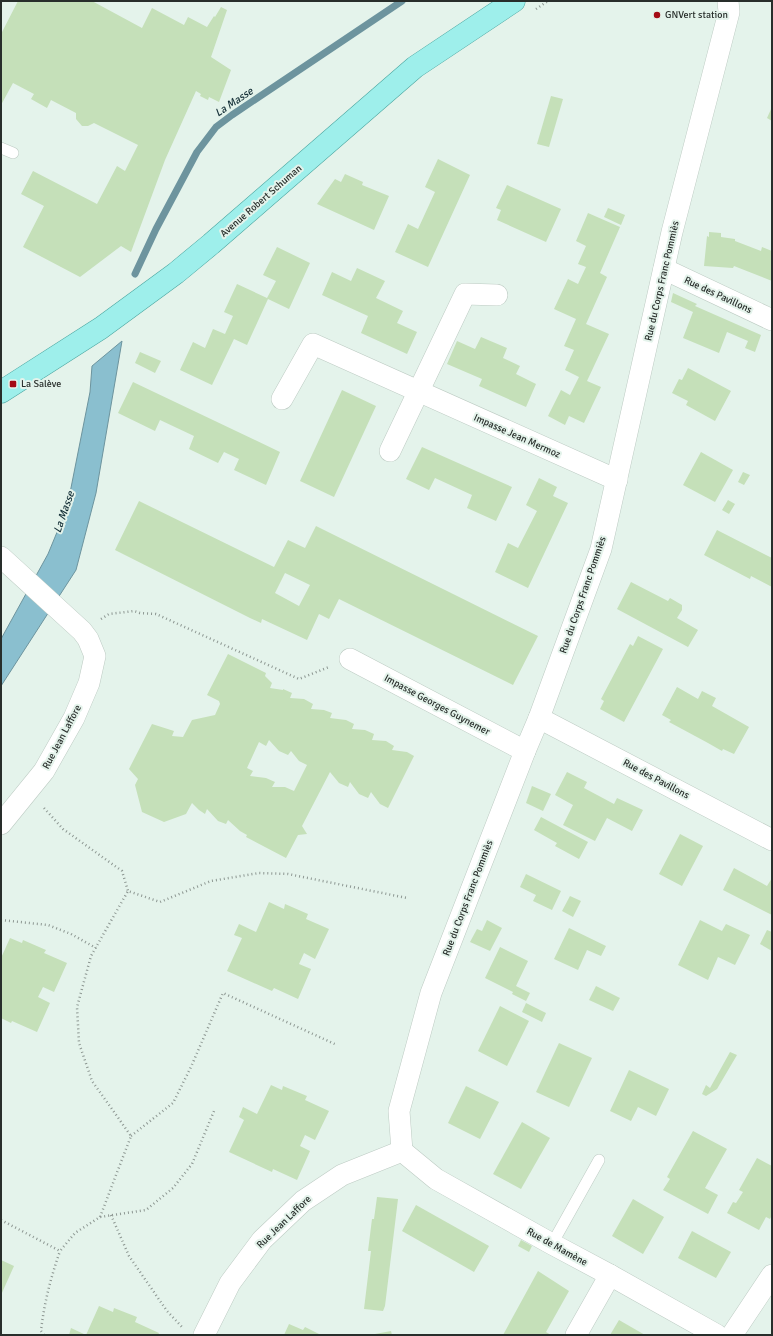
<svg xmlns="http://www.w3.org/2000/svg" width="773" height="1336" font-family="Signika,sans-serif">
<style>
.water{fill:#8abfcf;stroke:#6d949e}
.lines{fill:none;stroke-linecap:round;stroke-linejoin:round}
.stream{stroke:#6d949e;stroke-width:7}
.building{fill:#c5e0b9;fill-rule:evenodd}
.service-casing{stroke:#bdcbc3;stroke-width:12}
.minor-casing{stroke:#bdcbc3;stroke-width:22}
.primary-casing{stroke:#4ba59f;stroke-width:23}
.path{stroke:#8d9792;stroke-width:2.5;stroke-dasharray:1 3;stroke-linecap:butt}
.service{stroke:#fff;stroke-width:11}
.minor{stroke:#fff;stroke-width:21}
.primary{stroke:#9eefeb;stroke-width:22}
.poi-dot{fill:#a40b15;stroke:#e4f3eb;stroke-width:1.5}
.labels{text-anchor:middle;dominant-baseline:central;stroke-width:4;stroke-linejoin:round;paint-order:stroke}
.poi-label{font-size:10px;fill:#282e2b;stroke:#e4f3eb;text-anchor:start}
.street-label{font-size:10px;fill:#282e2b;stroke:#e4f3eb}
.water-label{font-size:11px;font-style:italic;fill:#122d35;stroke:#e4f3eb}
</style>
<rect width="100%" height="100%" fill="#e4f3eb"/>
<polygon class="water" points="122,341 96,493 76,570 1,686 1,639 48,554 67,508 90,392 92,366"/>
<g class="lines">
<polyline class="stream" points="135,274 156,229 197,152 216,127 232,115 402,1"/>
</g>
<g class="building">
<polygon points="18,1 92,1 142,28 152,8 184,25 188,17 207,27 214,16 215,17 221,7 227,10 211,57 231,70 219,102 209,97 208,100 200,96 201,94 196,91 165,160 131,252 121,246 80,277 23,247 44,206 21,194 33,171 97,204 117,166 125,171 138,145 94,123 88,126 82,126 76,119 76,113 51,100 47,108 31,99 34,94 13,83 1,105 1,34"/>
<polygon points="551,96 563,99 549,147 537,144"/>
<polygon points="772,107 772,121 767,118"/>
<polygon points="438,159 470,175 428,267 395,252 408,224 418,229 435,192 425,187"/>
<polygon points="345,174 363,182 362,185 389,196 374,230 317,204 335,179 341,182"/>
<polygon points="507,185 561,209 546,242 497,220 501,210 496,208"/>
<polygon points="608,208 625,215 621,225 604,217"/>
<polygon points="588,213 620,227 600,273 607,277 586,324 609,334 587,381 601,387 584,423 569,416 565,425 548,416 561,390 570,395 579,377 565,370 574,350 564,346 576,319 554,309 568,279 578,284 586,267 578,264 586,246 576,241"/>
<polygon points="709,232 721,233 721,237 735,239 735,241 761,251 762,247 772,251 772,281 734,266 733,268 704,266 707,236 709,237"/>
<polygon points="277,247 310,263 289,309 268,299 247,345 234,339 212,385 180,370 193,342 205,348 213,329 225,334 233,316 224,312 237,284 267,298 276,281 263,275"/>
<polygon points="357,268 385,281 376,298 403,311 397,323 417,332 407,354 361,333 368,316 322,295 332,272 351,281"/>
<polygon points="673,293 697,304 695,306 761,335 755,352 745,348 748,341 727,332 719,353 683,338 693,312 671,302"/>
<polygon points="481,337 507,348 503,358 520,366 516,374 536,384 526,407 479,386 482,379 447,364 457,341 475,349"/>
<polygon points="140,352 161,361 155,373 135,363"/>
<polygon points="688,368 731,391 715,421 686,405 688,401 672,393 679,379 682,380"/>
<polygon points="133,382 280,452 266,485 234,470 239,459 224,452 218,463 189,449 194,436 160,420 155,431 118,413"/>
<polygon points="342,390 376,406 334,497 300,481"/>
<polygon points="422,447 512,487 496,521 467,508 472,495 435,478 429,490 406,479"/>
<polygon points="701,452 733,470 715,502 683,485"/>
<polygon points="743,472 750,475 744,485 738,482"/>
<polygon points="539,478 557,487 553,496 568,503 528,588 495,572 508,543 518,548 537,511 526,505"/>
<polygon points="728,500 735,504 729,514 722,510"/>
<path d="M139,501L274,567L288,540L305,548L316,526L538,636L513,685L339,599L329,619L319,614L307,640L262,619L261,623L250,618L115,550ZM285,573L310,585L299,606L275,593Z"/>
<polygon points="717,530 772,558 772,587 751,576 750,579 704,555"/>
<polygon points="631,582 668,601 670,598 682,605 682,610 677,618 698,630 688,647 617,609"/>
<polygon points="638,636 663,649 624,722 600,709 604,701 601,699 630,644 633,646"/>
<path d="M228,654L266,673L265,676L272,683L270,688L283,690V689L292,693L290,698L304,699L313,704L311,709L324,710L332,713L330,718L346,720L354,724L352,729L365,730L374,734L372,740L386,741L394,746L392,750L407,752L414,756L388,808L380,804L371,792L368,798L359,794L350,782L348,787L339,783L330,772L302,826L307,834L298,835L286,858L246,837L247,835L240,831L228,820L226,824L218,821L207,809L205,814L199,810L192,803L186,814L164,822L142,812L135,785L138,779L129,769L152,724L174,731L172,736L183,737L192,720L215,715L220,704L219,701L207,695ZM269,740L279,751L288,755L291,751L299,761L307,765L294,791L285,787H272L275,782L266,778L250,776L253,771L247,768L259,742L266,746Z"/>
<polygon points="677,687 698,699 702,691 716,698 712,706 749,727 734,754 723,749 722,751 708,743 669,722 671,720 662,715"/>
<polygon points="567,772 587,782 584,788 614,804 617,798 643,810 632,831 607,818 595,841 563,825 573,805 555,795"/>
<polygon points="532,786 551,794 543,811 526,803"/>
<polygon points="541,817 588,842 579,859 555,846 557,843 534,830"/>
<polygon points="680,834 703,846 682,886 659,874"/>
<polygon points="734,868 767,886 772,878 772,915 723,890"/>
<polygon points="526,874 561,891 552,910 533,901 536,895 520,887"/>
<polygon points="570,896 581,901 573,917 562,911"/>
<polygon points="269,902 284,909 285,904 308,914 306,919 329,929 315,959 304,953 299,964 311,969 298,999 274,988 272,991 227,971 242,938 234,935 239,924 256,932"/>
<polygon points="487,920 502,928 490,951 470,942 477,929 482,931"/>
<polygon points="700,920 722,931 726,924 750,935 735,965 718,957 708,980 678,965"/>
<polygon points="569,928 606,946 601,956 587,950 578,970 554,959"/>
<polygon points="767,930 772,932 772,951 760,944"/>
<polygon points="10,938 22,943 23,940 46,950 44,953 67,963 54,992 43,987 38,997 50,1003 37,1032 12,1021 11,1023 1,1018 1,958"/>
<polygon points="500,947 528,961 516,986 530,993 526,1001 512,994 513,992 485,978"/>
<polygon points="596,986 620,998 613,1011 589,1000"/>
<polygon points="526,1003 546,1013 542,1022 522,1012"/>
<polygon points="500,1006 529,1021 507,1066 478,1051"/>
<polygon points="559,1043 592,1058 569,1107 536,1092"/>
<polygon points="730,1052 737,1055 717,1089 706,1096 702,1094 706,1085 710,1088"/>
<polygon points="629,1070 669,1089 656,1116 638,1107 631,1121 610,1111"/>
<polygon points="271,1085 282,1090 283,1086 307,1096 305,1100 329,1111 315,1140 305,1135 300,1146 310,1151 297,1180 273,1169 272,1172 229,1152 244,1120 239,1117 243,1107 257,1114"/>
<polygon points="466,1086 499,1102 480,1139 448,1123"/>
<polygon points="522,1122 550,1138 521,1189 493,1174"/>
<polygon points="693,1131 727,1149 705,1188 718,1195 708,1214 663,1190 670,1179 667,1177"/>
<polygon points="757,1158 772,1166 772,1215 770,1219 766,1217 759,1230 727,1213 733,1202 736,1203 743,1192 739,1190"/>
<polygon points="377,1197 398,1199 385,1306 383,1311 364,1309 371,1251 368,1251 372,1219 374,1219"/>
<polygon points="633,1199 664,1217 643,1254 612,1236"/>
<polygon points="416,1205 489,1246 474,1272 402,1231"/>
<polygon points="692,1231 731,1252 716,1278 678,1258"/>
<polygon points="521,1240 532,1246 529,1252 518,1246"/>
<polygon points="1,1260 14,1266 1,1295"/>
<polygon points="538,1271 569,1291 546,1332 551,1335 503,1335"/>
<polygon points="99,1306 113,1312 114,1308 137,1317 135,1322 159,1333 158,1335 69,1335 71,1328 86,1335"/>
<polygon points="619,1320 645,1335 610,1335"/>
<polygon points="289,1324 303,1330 305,1327 321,1335 284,1335"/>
<polygon points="391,1331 392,1335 375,1335 375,1334"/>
</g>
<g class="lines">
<g class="service-casing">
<g id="service">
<polyline points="1,148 13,153"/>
<polyline points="552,1244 599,1160"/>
</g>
</g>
<g class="minor-casing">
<g id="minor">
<polyline points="664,269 772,320"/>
<polyline points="282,399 313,344 617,480"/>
<polyline points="390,451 465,294 497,295"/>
<polyline points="1,557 82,631 88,639 95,656 89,683 74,718 44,771 1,824"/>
<polyline points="350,659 525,751"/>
<polyline points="539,718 772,840"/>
<polyline points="402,1151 399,1111 431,993 525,751 539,718 601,549 672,232 729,12 728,1"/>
<polyline points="402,1151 436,1179 552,1244 610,1275 717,1335"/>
<polyline points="204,1335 230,1283 262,1240 303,1201 342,1175 402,1151"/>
<polyline points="576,1335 610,1275"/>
<polyline points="732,1335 772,1275"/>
</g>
</g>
<g class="primary-casing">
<polyline id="primary" points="1,392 101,328 176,273 211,244 415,67 514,1"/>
</g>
<g class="path">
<polyline points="536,9 548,1"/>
<polyline points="101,619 109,614 134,611 140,613 156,614 299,679 329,667"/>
<polyline points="44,808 63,829 122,871 128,891"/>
<polyline points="1,920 48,925 71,934 96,948"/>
<polyline points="131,1136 173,1103 191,1067 223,993 337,1045"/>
<polyline points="111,1215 129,1256 167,1311 182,1327"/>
<polyline points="100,1217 131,1136 92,1081 79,1043 77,1007 91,956 128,891 160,902 211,881 259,873 288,874 407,898"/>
<polyline points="1,1220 60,1251 75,1233 100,1217 146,1210 173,1188 192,1164 214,1111"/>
<path d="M44,1335L41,1331C44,1303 51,1277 60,1251"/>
</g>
<use href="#service" class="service"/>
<use href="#minor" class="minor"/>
<use href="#primary" class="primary"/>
</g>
<g class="poi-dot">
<circle cx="657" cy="15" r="4"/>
<rect x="9" y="380" width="8" height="8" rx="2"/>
</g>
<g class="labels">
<g class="poi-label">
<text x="665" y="15">GNVert station</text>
<text x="21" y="384">La Salève</text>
</g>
<g class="street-label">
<text transform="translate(261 201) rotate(-41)">Avenue Robert Schuman</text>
<text transform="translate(662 281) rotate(-77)">Rue du Corps Franc Pommiès</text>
<text transform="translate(718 295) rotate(25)">Rue des Pavillons</text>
<text transform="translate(517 436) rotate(24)">Impasse Jean Mermoz</text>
<text transform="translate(583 595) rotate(-71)">Rue du Corps Franc Pommiès</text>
<text transform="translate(437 705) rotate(28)">Impasse Georges Guynemer</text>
<text transform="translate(62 737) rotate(-62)">Rue Jean Laffore</text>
<text transform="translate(656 779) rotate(28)">Rue des Pavillons</text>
<text transform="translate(468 898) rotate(-69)">Rue du Corps Franc Pommiès</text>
<text transform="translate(284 1222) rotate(-44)">Rue Jean Laffore</text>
<text transform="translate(557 1247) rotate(29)">Rue de Mamène</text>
</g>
<g class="water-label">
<text transform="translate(234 102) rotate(-34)">La Masse</text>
<text transform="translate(64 512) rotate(-71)">La Masse</text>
</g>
</g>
<rect width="773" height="1336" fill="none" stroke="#282e2b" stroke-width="4"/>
</svg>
